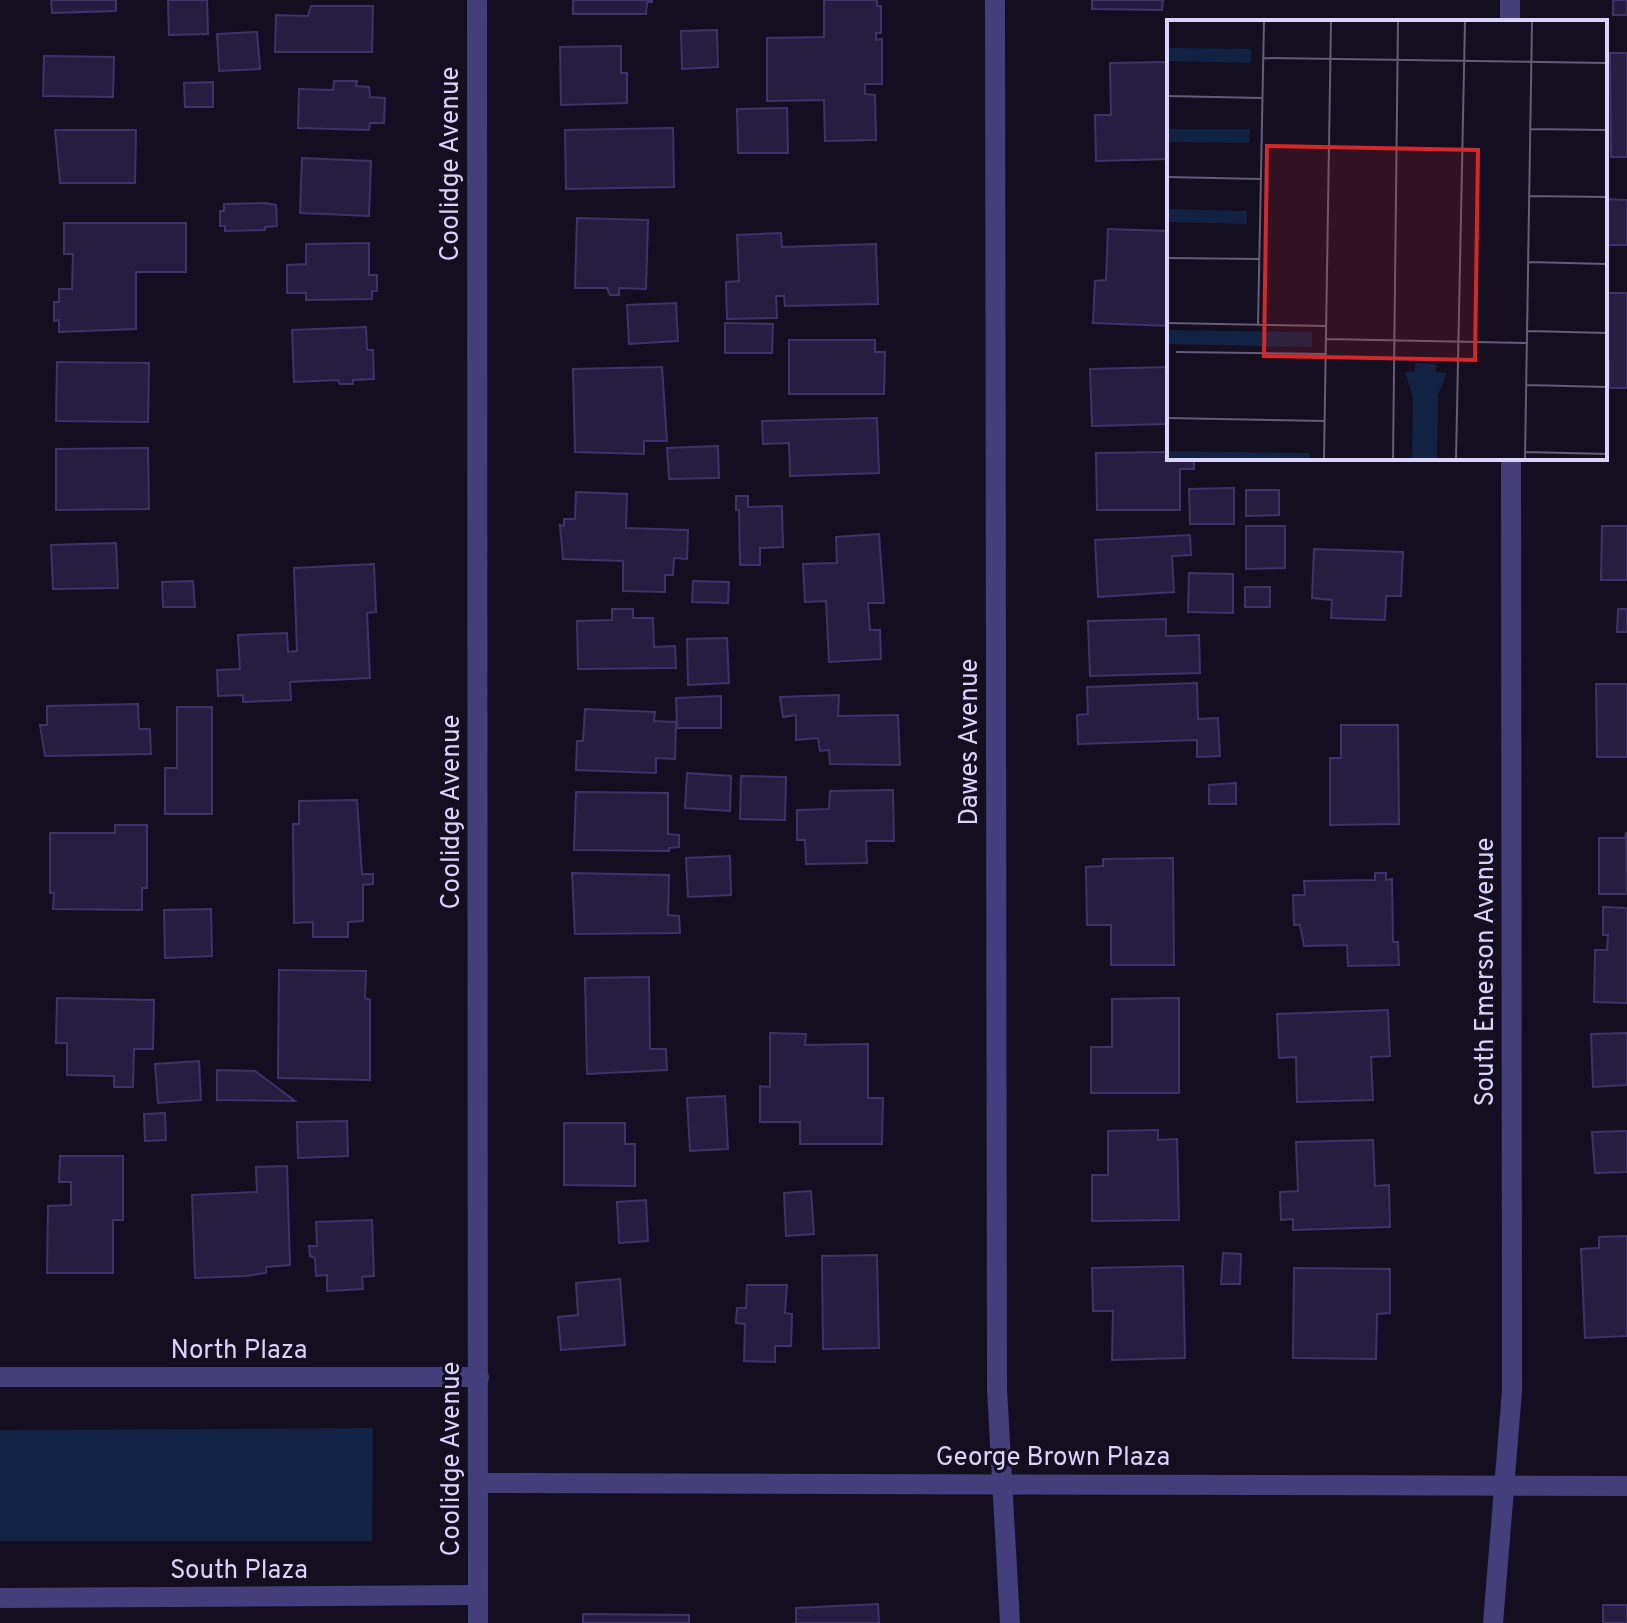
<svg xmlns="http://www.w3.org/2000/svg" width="1627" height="1623" font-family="Overpass,sans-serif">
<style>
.water{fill:#122243}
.building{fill:#261d40;stroke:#40316a;stroke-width:2}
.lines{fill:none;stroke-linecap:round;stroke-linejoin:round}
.minor{stroke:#443f7c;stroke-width:20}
.labels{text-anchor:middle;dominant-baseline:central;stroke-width:6;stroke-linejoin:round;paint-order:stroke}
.street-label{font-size:26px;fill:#dad3fb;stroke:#130f21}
.inset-road{fill:none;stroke:#635d78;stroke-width:2}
.view{fill:#d62828;fill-opacity:0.15;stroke:#d62828;stroke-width:4}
.inset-edge{fill:none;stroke:#dad3fb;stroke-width:4}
</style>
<rect width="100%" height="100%" fill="#130f21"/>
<polygon class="water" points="373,1428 372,1541 0,1541 0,1430"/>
<g class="building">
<polygon points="51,0 116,0 116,11 52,13"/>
<polygon points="168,0 207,0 208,34 169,35"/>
<polygon points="573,0 652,0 652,2 647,2 646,14 573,14"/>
<polygon points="824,0 877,0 877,6 881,6 881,33 876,33 876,40 882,39 882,84 865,84 865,94 875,95 876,140 825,141 824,100 767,101 767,38 824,37"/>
<polygon points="1092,0 1163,0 1162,10 1092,9"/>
<rect x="1613" y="0" width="14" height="15"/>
<polygon points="311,6 373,6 372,52 275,52 276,15 308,16"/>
<rect x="1338" y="20" width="62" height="2"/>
<polygon points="717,30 718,67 682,69 681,31"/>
<polygon points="257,32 260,69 219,71 217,34"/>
<polygon points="621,46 621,73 627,73 627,103 561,105 560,47"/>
<polygon points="1610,53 1627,53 1627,157 1611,157"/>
<polygon points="44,56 114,57 113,97 43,96"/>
<polygon points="1169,62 1169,159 1096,161 1095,115 1111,115 1110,63"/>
<polygon points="334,81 357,81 356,86 369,87 370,97 385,98 384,123 370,123 369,130 298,128 299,89 333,90"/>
<polygon points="213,82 213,107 185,107 184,83"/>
<polygon points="787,108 788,153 738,153 737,109"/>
<polygon points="673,128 674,187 566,189 565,130"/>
<polygon points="55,130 136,130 135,183 60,183"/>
<polygon points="302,158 371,161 369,216 300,213"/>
<polygon points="1605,199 1627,200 1627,245 1605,245"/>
<polygon points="266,203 276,205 277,226 265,227 265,230 225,231 225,226 220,226 220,211 224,211 224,204"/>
<polygon points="577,218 648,220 646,289 619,288 619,295 610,295 607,288 575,288"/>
<polygon points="64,223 186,223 186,272 136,272 136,329 59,332 59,320 54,321 54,302 59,302 59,289 72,289 73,254 64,254"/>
<polygon points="1108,229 1169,231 1169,326 1093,323 1095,281 1106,280"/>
<polygon points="781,233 782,247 876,244 878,304 785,306 784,296 776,296 777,318 727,319 726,282 739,281 737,235"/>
<polygon points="369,243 369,275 377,275 377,291 372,291 372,299 306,300 306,293 287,293 287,265 306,264 306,244"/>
<polygon points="1605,293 1627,293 1627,388 1609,388 1609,361 1605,360"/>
<polygon points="676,303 678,341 629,344 627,305"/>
<polygon points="725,323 773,324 772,353 725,353"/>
<polygon points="366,327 367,350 373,350 374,379 353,380 353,384 340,384 338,380 294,382 292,330"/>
<polygon points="789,340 875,340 875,352 885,352 884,394 789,394"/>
<polygon points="57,362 149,363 148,422 56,421"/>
<polygon points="662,367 667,441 644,441 644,454 575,452 573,369"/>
<polygon points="1169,367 1169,424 1092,426 1090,369"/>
<polygon points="877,418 879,473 790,476 789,443 763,444 762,421"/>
<polygon points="718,446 719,478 669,479 667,448"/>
<polygon points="148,448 149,509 56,510 56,449"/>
<polygon points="1169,452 1169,458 1194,458 1194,469 1180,469 1180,510 1097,510 1096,453"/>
<polygon points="1234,488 1234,524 1190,524 1189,489"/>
<polygon points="1246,490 1279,490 1279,515 1246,516"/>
<polygon points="576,492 627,494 626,528 688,530 687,559 674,558 673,575 665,575 665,592 623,591 623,561 563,559 560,525 564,526 564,519 575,519"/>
<polygon points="736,496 748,496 748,507 782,506 783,547 760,548 760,565 740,565 739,510 736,510"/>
<polygon points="1246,526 1285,526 1285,568 1246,569"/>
<polygon points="1602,526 1627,526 1627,580 1601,580"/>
<polygon points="879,534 884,603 868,603 870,630 880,630 881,659 829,662 826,601 805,602 803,564 837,563 836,537"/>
<polygon points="1190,535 1191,555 1172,556 1174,592 1098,597 1095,540"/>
<polygon points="116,543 118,588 53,589 51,545"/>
<polygon points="1314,549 1403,552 1401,596 1386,596 1385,620 1331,618 1332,600 1312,598"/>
<polygon points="374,564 376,612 367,613 370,678 290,682 291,700 243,702 243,695 218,696 217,670 240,669 238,635 287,633 288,652 297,651 294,568"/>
<polygon points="1189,573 1233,574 1233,613 1188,612"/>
<polygon points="193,581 195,607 163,607 162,582"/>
<polygon points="693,581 729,582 728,603 692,602"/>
<rect x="1245" y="587" width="25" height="20"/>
<polygon points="612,609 633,609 633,618 653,618 654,647 675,646 676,668 578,669 577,621 612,620"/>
<polygon points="1618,609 1627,609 1627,632 1617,632"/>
<polygon points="1166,619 1166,636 1199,635 1200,673 1090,676 1088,621"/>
<polygon points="727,638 729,683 688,685 687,639"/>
<polygon points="1197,683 1198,719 1218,718 1220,756 1197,757 1197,740 1078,744 1077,715 1088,714 1087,687"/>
<polygon points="1596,684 1627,684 1627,757 1597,757"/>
<polygon points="839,695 838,716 898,715 900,765 830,764 829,750 820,751 818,738 796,740 796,715 783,717 780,697"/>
<polygon points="721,696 721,728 677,728 676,698"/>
<polygon points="138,704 139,729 150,729 151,754 45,756 40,725 47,725 47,706"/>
<polygon points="177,707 212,707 212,814 165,814 165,768 177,768"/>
<polygon points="585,709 655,712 654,721 676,722 675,759 656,758 656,773 576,770 577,741 583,741"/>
<polygon points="1341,725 1398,725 1399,824 1330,825 1330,758 1341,758"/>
<polygon points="687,773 731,776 730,811 685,808"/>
<polygon points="741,776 786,777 785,820 740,819"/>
<polygon points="1236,783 1236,804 1209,804 1209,785"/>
<polygon points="893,790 894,841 866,841 867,863 806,864 805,840 797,840 797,810 829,809 830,791"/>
<polygon points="576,792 668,793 668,834 679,835 679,847 669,848 669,851 574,850"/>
<polygon points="357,800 362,874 373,874 373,884 363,885 363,921 348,922 348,937 313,937 313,922 294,923 293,824 299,824 299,801"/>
<polygon points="115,825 147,825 147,888 142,888 142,910 53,909 54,893 50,893 50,833 115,833"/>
<polygon points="1626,832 1627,894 1599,894 1599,838 1625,838"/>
<polygon points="730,856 731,895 688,897 686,858"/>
<polygon points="1173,858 1174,965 1111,965 1111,925 1087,925 1086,867 1103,866 1103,859"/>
<polygon points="572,873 669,875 668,915 679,916 680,933 575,934"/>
<polygon points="1375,873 1386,873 1386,880 1392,879 1393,942 1398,942 1399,965 1348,966 1347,945 1304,946 1300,925 1294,925 1293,895 1305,895 1304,881 1375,880"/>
<polygon points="1603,907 1627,908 1627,1003 1594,1002 1595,950 1607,950 1608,935 1603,935"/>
<polygon points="211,909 212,956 165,958 164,910"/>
<polygon points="279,970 366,971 365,998 370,1000 370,1080 278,1078"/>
<polygon points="649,977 650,1049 666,1049 667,1070 587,1074 585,978"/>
<polygon points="57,998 154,1000 153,1049 134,1049 133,1087 114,1087 114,1076 67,1075 67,1043 56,1043"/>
<polygon points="1179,998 1179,1093 1091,1093 1091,1047 1112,1047 1112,999"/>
<polygon points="1388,1010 1390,1056 1371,1057 1373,1100 1297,1102 1296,1057 1279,1058 1277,1014"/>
<polygon points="770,1033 806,1034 805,1045 868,1044 868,1098 883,1098 882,1144 800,1144 800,1122 760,1122 760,1086 770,1087"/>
<polygon points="1627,1033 1627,1085 1593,1087 1591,1034"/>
<polygon points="199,1061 201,1100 158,1103 155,1064"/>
<polygon points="217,1070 255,1071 295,1101 217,1100"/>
<polygon points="725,1096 728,1149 690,1151 687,1098"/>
<polygon points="165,1113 166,1140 145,1141 144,1114"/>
<polygon points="347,1121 348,1156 298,1158 297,1122"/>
<polygon points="564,1123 625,1123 625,1144 635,1144 635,1186 564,1185"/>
<polygon points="1158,1130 1158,1140 1177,1139 1179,1220 1092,1221 1092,1175 1108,1175 1108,1131"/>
<polygon points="1627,1131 1627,1172 1595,1173 1592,1132"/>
<polygon points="1373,1140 1375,1186 1389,1185 1390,1227 1293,1230 1293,1219 1281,1220 1280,1192 1298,1191 1296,1142"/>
<polygon points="60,1156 123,1156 123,1220 113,1220 113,1273 47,1273 48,1206 71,1205 71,1182 59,1182"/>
<polygon points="287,1166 290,1265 266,1267 266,1273 246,1276 195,1278 192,1195 257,1192 256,1167"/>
<polygon points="811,1191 814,1234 786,1236 784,1193"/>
<polygon points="646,1200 648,1241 619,1243 617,1202"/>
<polygon points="372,1220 374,1276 362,1277 363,1289 327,1291 327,1275 316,1276 315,1258 310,1256 309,1246 317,1246 316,1222"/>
<polygon points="1627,1236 1627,1336 1585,1338 1581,1249 1599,1248 1599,1237"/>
<polygon points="1223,1253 1241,1254 1240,1284 1221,1284"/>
<polygon points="877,1255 879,1348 823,1349 822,1256"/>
<polygon points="1183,1266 1185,1358 1112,1360 1113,1311 1093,1311 1092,1268"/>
<polygon points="1294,1268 1390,1269 1390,1313 1377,1314 1376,1359 1293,1358"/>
<polygon points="620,1279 625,1345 561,1350 558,1317 578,1315 576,1283"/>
<polygon points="747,1285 787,1285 785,1313 792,1314 791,1346 775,1346 775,1362 744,1361 745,1324 736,1323 737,1308 746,1308"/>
<polygon points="878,1604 879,1623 796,1623 796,1608"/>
<rect x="1603" y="1605" width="24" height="18"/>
<polygon points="583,1614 689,1615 689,1623 583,1623"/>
</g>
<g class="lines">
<g class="minor">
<polyline points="477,0 478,1623"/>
<polyline points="995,0 997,1389 1010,1623"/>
<polyline points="1510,0 1510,22"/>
<polyline points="0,1377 479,1377"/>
<polyline points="478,1483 1627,1486"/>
<polyline points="0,1598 478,1595"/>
<polyline points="1493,1623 1512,1391 1511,458"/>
</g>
</g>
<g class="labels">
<g class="street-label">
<text transform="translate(451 164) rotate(-90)">Coolidge Avenue</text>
<text transform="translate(970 742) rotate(-90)">Dawes Avenue</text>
<text transform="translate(452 812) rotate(-90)">Coolidge Avenue</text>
<text transform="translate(1486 972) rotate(-90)">South Emerson Avenue</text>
<text x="239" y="1351">North Plaza</text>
<text x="1053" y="1458">George Brown Plaza</text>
<text transform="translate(452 1459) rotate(-90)">Coolidge Avenue</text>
<text x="239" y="1571">South Plaza</text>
</g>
</g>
<g transform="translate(1167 20)">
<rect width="440" height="440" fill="#130f21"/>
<path d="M0,28L84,29V43L0,41ZM0,109H83L82,123L0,122ZM0,189L80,191V204L0,202ZM0,310L145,312V327L0,324ZM248,343L269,344V352L280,353L271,375L270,439H245L246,377L238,352H248ZM0,431L143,433V439H0Z" fill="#122243"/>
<path class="inset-road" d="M96,38L440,43M0,76L95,78M364,109L440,110M0,157L94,159M362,176L440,177M0,238L93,239M362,242L440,244M0,303L159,306M91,305L97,1M361,311L440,313M159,319L361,323M9,332L159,334M360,365L440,367M0,398L158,401M359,432L440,434M157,439L164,1M226,439L231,1M289,439L298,1M358,439L365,1"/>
<path class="view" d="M100,126L311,130L308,340L97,336Z"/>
<rect width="440" height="440" class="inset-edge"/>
</g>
</svg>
